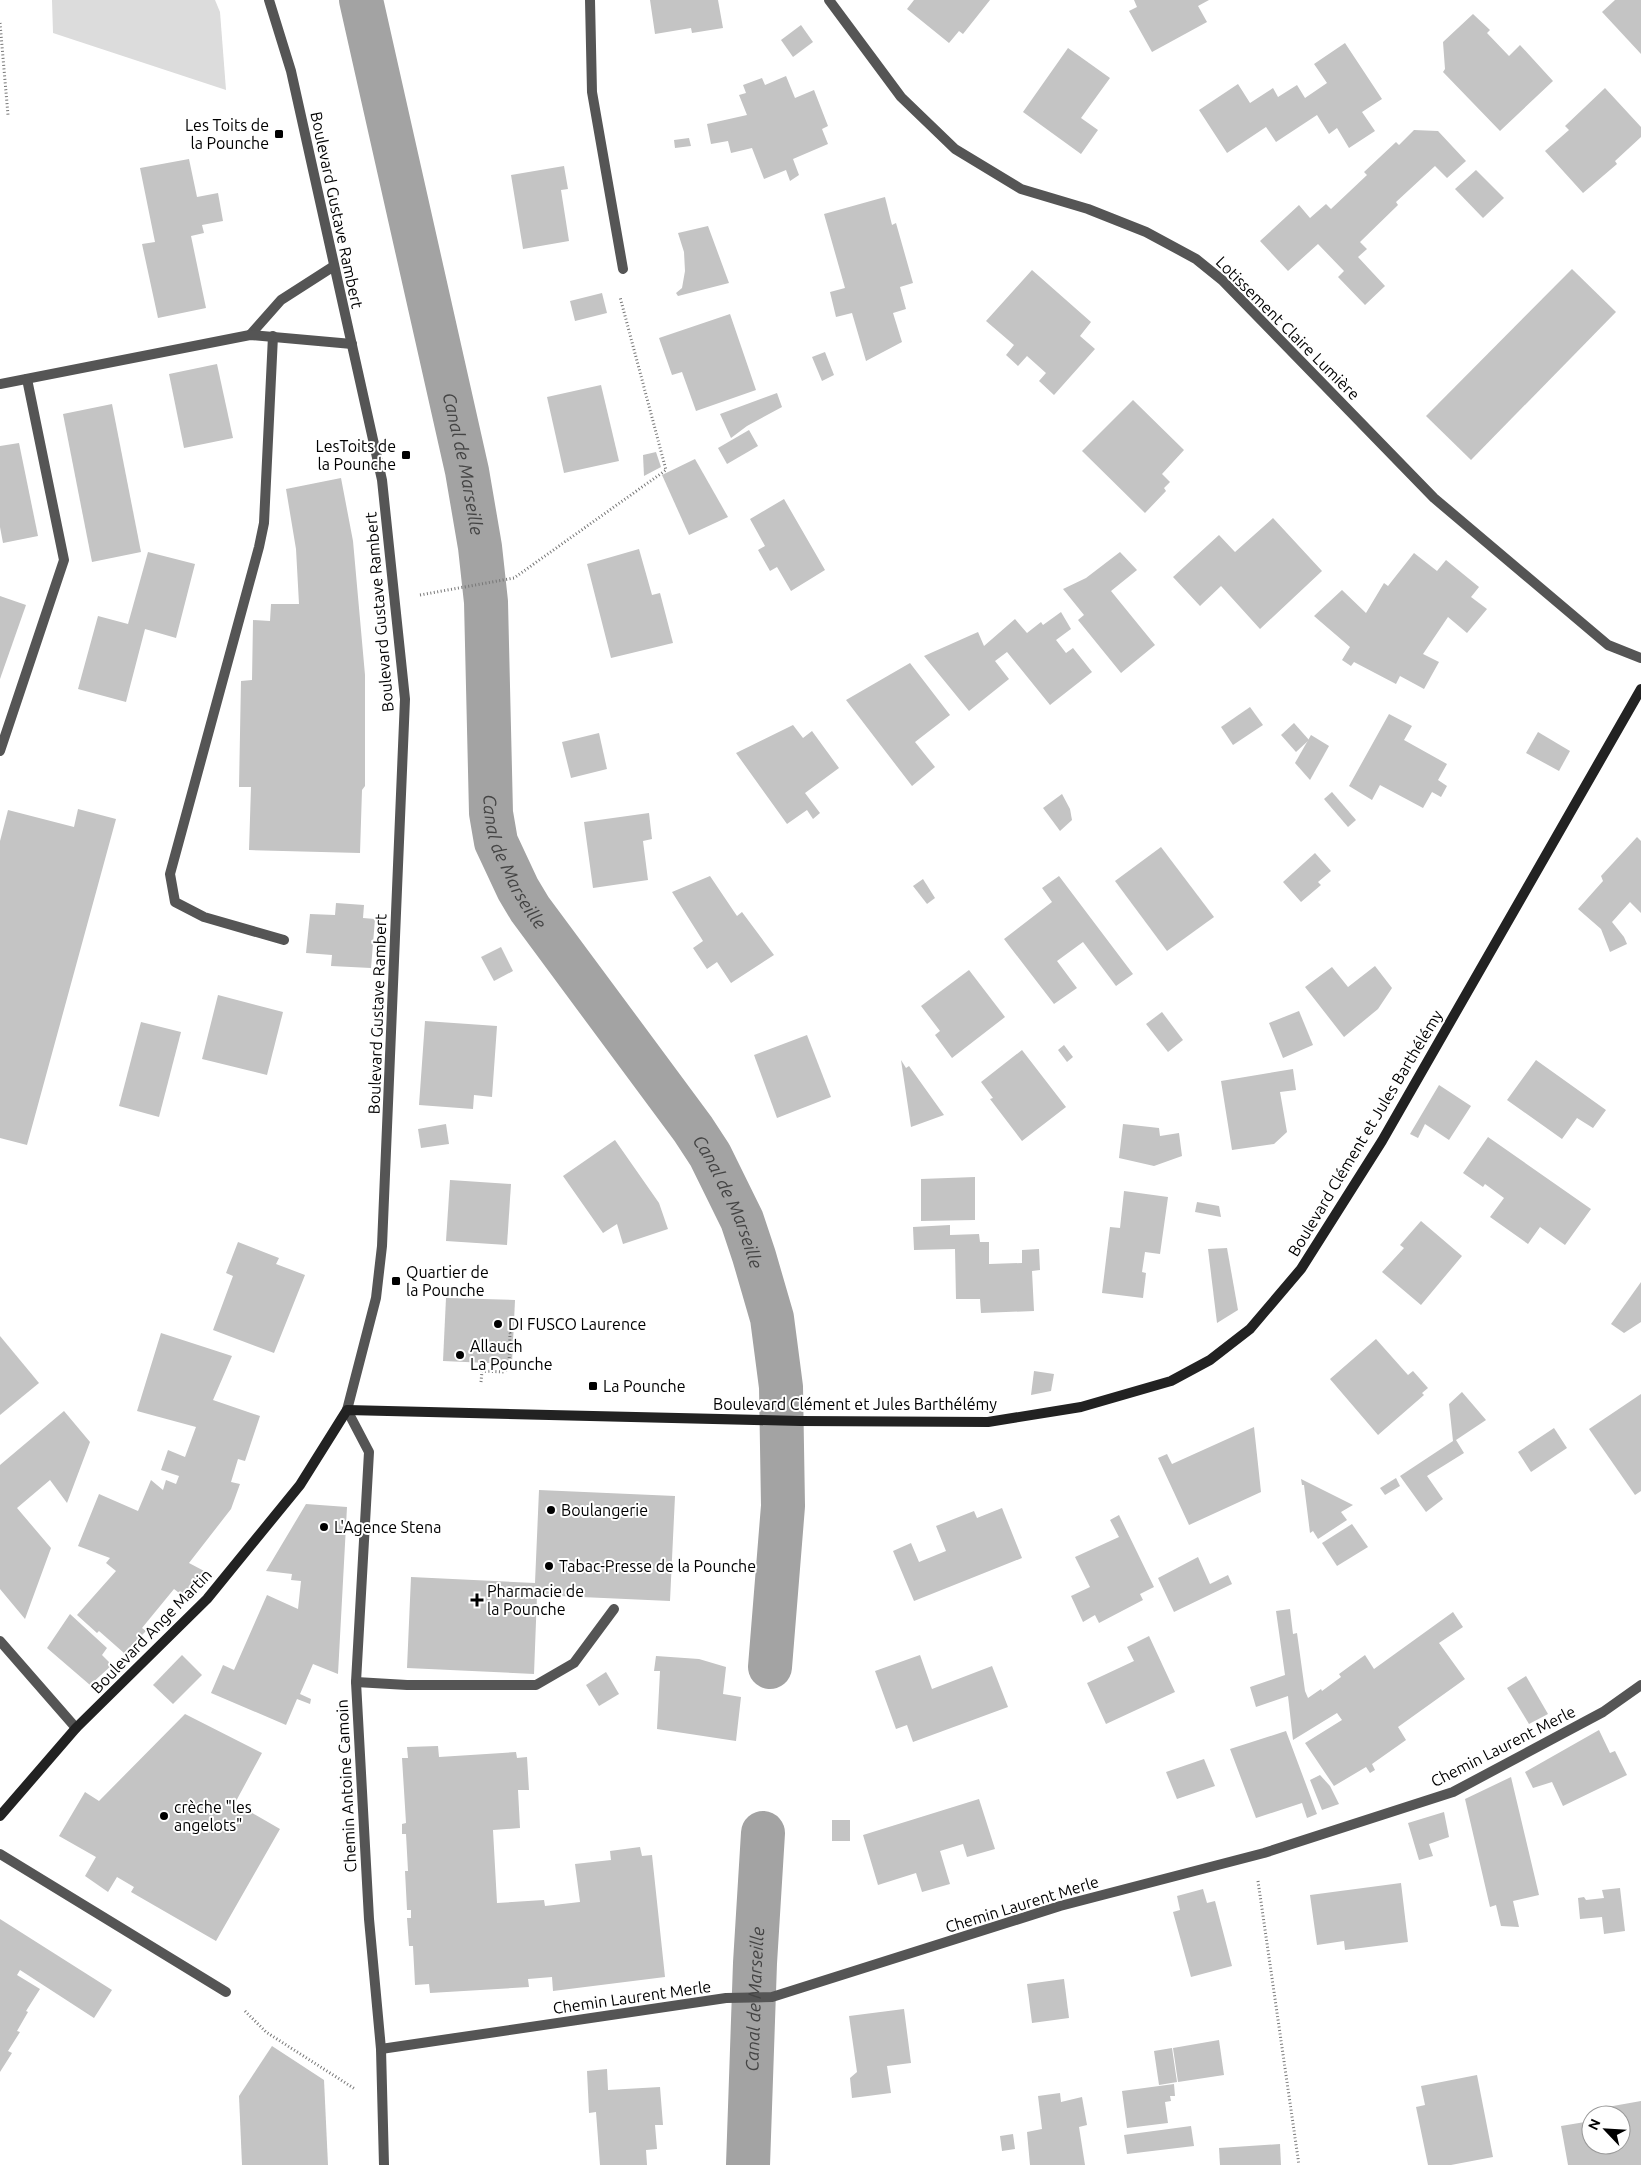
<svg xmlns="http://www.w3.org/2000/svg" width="1641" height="2165" font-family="Ubuntu,sans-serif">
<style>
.green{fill:#dcdcdc}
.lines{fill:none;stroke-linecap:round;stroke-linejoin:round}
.canal{stroke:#a3a3a3;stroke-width:44}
.building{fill:#c4c4c4}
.path{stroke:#777;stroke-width:3;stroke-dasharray:1 2.5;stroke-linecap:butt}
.lane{stroke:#555;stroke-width:10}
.street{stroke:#555;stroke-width:10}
.secondary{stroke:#222;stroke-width:10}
.poi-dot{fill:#000;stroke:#fff;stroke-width:2}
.labels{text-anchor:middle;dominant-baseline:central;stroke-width:4;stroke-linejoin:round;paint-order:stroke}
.poi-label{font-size:16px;fill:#000;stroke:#fff;text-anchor:start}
.street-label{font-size:16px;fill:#000;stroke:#fff}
.water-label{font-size:18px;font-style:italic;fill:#444;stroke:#fff}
</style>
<rect width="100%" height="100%" fill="#fff"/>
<polygon class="green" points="52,0 215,0 220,12 226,90 53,33"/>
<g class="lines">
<g class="canal">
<path id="s1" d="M361,0L467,471L480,547L486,602L491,813L496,842L518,889L530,909L693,1129L710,1155L742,1220L754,1256L772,1318L781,1387L783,1506L770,1667"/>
<path id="s2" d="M748,2165L755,1963L763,1833"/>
</g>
</g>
<g class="building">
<polygon points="650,0 718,0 723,28 692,33 691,28 655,34"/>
<polygon points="914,0 990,0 963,34 959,31 949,43 907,9"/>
<polygon points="1134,0 1209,0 1198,6 1207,22 1152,52 1129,11 1137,7"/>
<polygon points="1615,0 1641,0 1641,54 1602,12"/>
<polygon points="1473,14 1490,30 1487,33 1509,56 1520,45 1553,81 1500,131 1443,72 1445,69 1443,42"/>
<polygon points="801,25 813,42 793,57 781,40"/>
<polygon points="1345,43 1382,99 1362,112 1375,131 1349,148 1337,128 1329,134 1317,115 1276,142 1266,127 1227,153 1199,110 1238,84 1250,103 1273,88 1278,97 1297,85 1305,98 1327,83 1314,64"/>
<polygon points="1068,48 1110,78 1081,118 1098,130 1081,154 1023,112"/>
<polygon points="786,76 795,98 814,90 828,126 822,129 828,144 793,159 799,175 790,181 786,170 764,179 752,148 731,153 728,141 711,144 707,124 747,115 739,95 746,93 743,85 762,78 765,85"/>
<polygon points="1605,88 1641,127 1641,137 1615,161 1617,164 1583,193 1545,151 1569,130 1565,126"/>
<polygon points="1414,130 1438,131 1466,161 1447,178 1435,166 1396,202 1398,205 1360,242 1367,249 1358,257 1385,286 1365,305 1338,277 1344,271 1318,244 1288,271 1260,241 1299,205 1310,218 1326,204 1331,209 1367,175 1364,172 1396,142 1399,145"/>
<polygon points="689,138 691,146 675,148 674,140"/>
<polygon points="189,159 197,197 218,193 223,221 202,225 204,233 191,236 206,308 158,318 142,244 155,242 140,168"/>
<polygon points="564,166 568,189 561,190 569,241 523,249 511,175"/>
<polygon points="1476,170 1504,198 1483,218 1455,189"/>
<polygon points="885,197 892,225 896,223 913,283 900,287 906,309 893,313 902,342 866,361 852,313 836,317 830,292 845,288 824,214"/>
<polygon points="708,226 729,283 678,296 676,293 682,288 685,271 684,252 678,233"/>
<polygon points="1572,269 1616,312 1471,460 1426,416"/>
<polygon points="1032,270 1091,322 1080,336 1095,349 1054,395 1039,381 1046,373 1027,356 1018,366 1006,355 1014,345 986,321"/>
<polygon points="602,293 607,313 575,321 570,301"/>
<polygon points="730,314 756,390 696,411 682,372 672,375 659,338"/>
<polygon points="825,352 834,375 822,381 812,357"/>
<polygon points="217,364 233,438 184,448 169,374"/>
<polygon points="601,385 619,461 564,473 547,397"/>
<polygon points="777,393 782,407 747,426 731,438 720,414"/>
<polygon points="1133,400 1184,450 1162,474 1170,482 1164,488 1166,491 1145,513 1082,451"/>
<polygon points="112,404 141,552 92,562 63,414"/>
<polygon points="749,430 758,446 727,464 718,448"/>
<polygon points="19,443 38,536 3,543 0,527 0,446"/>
<polygon points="656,452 661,467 644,476 643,455"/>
<polygon points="695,459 728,517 689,535 662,475"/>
<polygon points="341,478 353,541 365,675 365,786 362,790 360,853 249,850 251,787 239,787 241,681 252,680 253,620 270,621 271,604 299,604 296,549 286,489"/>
<polygon points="784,499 825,570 791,591 777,567 770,571 758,550 765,546 750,519"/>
<polygon points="1273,518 1322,571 1260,629 1221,586 1200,606 1173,577 1219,535 1235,552"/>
<polygon points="639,549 652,595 660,593 673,643 611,658 587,564"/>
<polygon points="148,552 195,564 176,638 145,629 126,702 78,689 98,616 128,624"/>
<polygon points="1120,552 1137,570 1111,591 1155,645 1121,673 1078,620 1084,615 1063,589 1086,578"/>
<polygon points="1414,553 1437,571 1446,560 1479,587 1471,597 1487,609 1467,633 1448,617 1423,654 1439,662 1424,689 1400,676 1396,684 1354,662 1351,666 1342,660 1350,647 1314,616 1342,590 1366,613 1384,583 1388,586"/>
<polygon points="0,596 26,605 0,679"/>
<polygon points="1061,612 1071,629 1056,640 1066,653 1073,648 1092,672 1050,705 1007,652 995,661 1009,679 969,711 924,656 978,632 984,646 1015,619 1027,633 1041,622 1043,625"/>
<polygon points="910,663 950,715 915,742 935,767 912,786 846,700"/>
<polygon points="1250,707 1263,725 1233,745 1221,727"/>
<polygon points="1389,714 1412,726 1404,740 1447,764 1438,780 1447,786 1441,797 1432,792 1423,808 1380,785 1372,800 1349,786"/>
<polygon points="1294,723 1309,740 1296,752 1281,735"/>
<polygon points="793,725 803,738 812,731 839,768 805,793 820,813 813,819 807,810 787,824 736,753"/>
<polygon points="1538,732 1570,751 1559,771 1526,753"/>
<polygon points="599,733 607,769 571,778 562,742"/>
<polygon points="1311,735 1329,746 1310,780 1295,763"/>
<polygon points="1332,792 1356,820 1348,827 1324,799"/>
<polygon points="1062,794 1070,809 1072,820 1060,831 1043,808"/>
<polygon points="78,809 116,819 27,1145 0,1138 0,841 8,810 74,827"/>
<polygon points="649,813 652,839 643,841 648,880 593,888 584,822"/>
<polygon points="1637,837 1641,841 1641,913 1630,902 1612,922 1624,937 1627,944 1610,952 1601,929 1578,909 1603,881 1601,876"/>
<polygon points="1161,847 1214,917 1167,951 1115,881"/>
<polygon points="1315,853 1331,871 1318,882 1321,885 1301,902 1283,882"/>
<polygon points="710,876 737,916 742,912 774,955 731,983 717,962 707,969 693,948 703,941 672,892"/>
<polygon points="1059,876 1133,974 1116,986 1083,942 1057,961 1077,988 1054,1004 1004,939 1052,902 1042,888"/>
<polygon points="923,879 935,898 927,904 913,886"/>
<polygon points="336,903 364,905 363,918 375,919 371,968 331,966 332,955 306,953 310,914 335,915"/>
<polygon points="501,947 513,971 494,981 481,957"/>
<polygon points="1375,966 1392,988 1378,1009 1344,1037 1305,987 1332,967 1348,987"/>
<polygon points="969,970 1005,1017 952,1058 935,1035 940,1031 921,1006"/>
<polygon points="218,995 283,1012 267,1075 202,1059"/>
<polygon points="1299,1011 1313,1045 1283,1058 1269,1023"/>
<polygon points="1162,1012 1183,1040 1168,1052 1146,1024"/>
<polygon points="425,1021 497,1026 492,1097 474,1095 473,1109 419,1105"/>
<polygon points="141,1022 181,1032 159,1117 119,1106"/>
<polygon points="807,1035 831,1097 777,1118 754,1055"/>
<polygon points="1064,1045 1073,1057 1067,1062 1058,1050"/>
<polygon points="1022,1050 1066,1107 1022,1141 990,1099 993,1098 981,1082"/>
<polygon points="901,1060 906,1068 909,1066 944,1115 911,1127"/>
<polygon points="1536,1060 1606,1110 1593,1128 1577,1118 1562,1139 1507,1100"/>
<polygon points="1293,1069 1296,1090 1280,1092 1287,1132 1274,1144 1232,1150 1221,1081"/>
<polygon points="1439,1085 1471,1106 1449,1140 1425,1124 1418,1138 1410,1134"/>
<polygon points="446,1124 449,1144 421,1148 418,1129"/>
<polygon points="1123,1124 1159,1128 1160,1136 1179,1133 1182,1156 1154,1166 1119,1158"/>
<polygon points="1488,1137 1591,1209 1565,1245 1540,1227 1528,1244 1490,1217 1504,1198 1485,1184 1483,1187 1463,1173"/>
<polygon points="615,1140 659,1203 668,1229 623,1244 617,1224 603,1233 563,1176"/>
<polygon points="975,1177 975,1220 921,1221 921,1179"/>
<polygon points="450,1180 511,1184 507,1245 446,1241"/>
<polygon points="1124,1191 1168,1197 1160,1254 1145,1252 1142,1272 1146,1273 1143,1298 1102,1293 1110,1227 1120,1228"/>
<polygon points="1197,1202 1219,1206 1221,1217 1195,1212"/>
<polygon points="1421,1221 1462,1256 1421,1305 1382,1272 1404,1248 1400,1245"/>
<polygon points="950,1225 950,1235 979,1234 980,1242 989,1242 989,1264 1022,1263 1022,1250 1039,1249 1040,1270 1032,1271 1034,1311 981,1313 980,1299 956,1299 955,1249 914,1250 913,1227"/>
<polygon points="238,1242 279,1258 276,1264 305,1275 274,1353 213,1330 233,1276 226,1273"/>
<polygon points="1227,1248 1238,1310 1217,1323 1208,1249"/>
<polygon points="1641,1282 1641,1322 1624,1333 1611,1324"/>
<polygon points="446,1298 515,1300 512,1364 443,1361"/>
<polygon points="161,1333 232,1356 213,1400 260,1416 245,1461 238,1459 231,1482 240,1484 231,1509 189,1563 206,1572 183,1596 174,1589 142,1628 146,1631 124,1653 99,1631 97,1633 77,1615 116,1571 106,1563 110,1558 78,1546 99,1494 138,1511 151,1480 163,1490 166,1480 176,1484 179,1476 161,1470 168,1450 185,1457 196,1427 137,1411"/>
<polygon points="0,1336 39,1383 0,1415"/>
<polygon points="1376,1339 1408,1375 1413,1371 1428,1388 1422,1393 1424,1395 1378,1435 1330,1379"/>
<polygon points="1034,1371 1054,1374 1051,1391 1031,1395"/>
<polygon points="1462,1392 1486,1420 1456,1440 1464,1453 1427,1476 1443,1499 1426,1512 1400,1476 1453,1441 1449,1404"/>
<polygon points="1641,1394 1641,1491 1635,1495 1589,1429"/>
<polygon points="64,1411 90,1442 67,1503 50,1480 17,1508 51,1548 25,1619 0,1589 0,1465"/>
<polygon points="1254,1427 1261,1492 1189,1525 1158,1458 1167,1454 1172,1464"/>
<polygon points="1554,1428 1567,1448 1531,1472 1518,1452"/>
<polygon points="1396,1478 1400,1486 1385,1495 1380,1488"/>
<polygon points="1301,1479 1353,1505 1341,1512 1347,1520 1318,1539 1313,1531 1310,1533 1304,1485 1302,1485"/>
<polygon points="539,1490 675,1496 670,1601 537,1595 534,1674 407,1668 411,1577 535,1583"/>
<polygon points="306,1504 347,1507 338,1674 313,1664 300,1694 311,1699 310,1704 297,1699 286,1725 211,1693 223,1665 234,1670 267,1595 298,1609 301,1581 291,1580 292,1574 266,1571"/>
<polygon points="1002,1508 1022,1558 914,1601 893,1551 911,1543 919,1562 946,1551 936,1526 974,1511 977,1518"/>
<polygon points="1119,1515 1154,1587 1140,1594 1143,1600 1099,1623 1095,1615 1083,1622 1071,1596 1090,1587 1075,1557 1119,1537 1110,1520"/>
<polygon points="1352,1524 1368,1547 1337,1566 1322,1543"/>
<polygon points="1198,1557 1210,1584 1228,1575 1232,1584 1174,1612 1158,1578"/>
<polygon points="1290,1609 1293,1634 1297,1633 1305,1691 1308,1698 1321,1689 1322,1691 1341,1677 1339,1674 1365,1655 1374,1669 1453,1612 1463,1627 1439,1643 1465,1679 1398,1727 1406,1740 1372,1764 1375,1770 1370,1773 1366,1767 1334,1786 1305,1743 1342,1720 1337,1713 1293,1740 1288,1696 1256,1707 1250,1687 1285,1675 1276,1611"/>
<polygon points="70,1614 107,1648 102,1655 112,1665 90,1685 47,1648"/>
<polygon points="1149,1636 1175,1692 1106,1724 1087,1683 1134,1661 1127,1647"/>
<polygon points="182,1655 202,1675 173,1704 153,1685"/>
<polygon points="920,1655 932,1689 992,1666 1008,1707 913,1742 907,1725 896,1729 875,1671"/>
<polygon points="656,1656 699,1659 726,1667 723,1694 741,1697 736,1741 657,1729 660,1671 654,1671"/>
<polygon points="606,1672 619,1694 599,1706 586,1685"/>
<polygon points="1526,1676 1548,1714 1529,1724 1507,1688"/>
<polygon points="185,1714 262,1753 235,1803 280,1829 216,1941 131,1892 134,1887 117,1877 108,1892 85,1876 96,1857 59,1836 85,1792 99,1801"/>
<polygon points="1599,1730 1610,1753 1615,1751 1627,1775 1563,1806 1552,1782 1533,1788 1525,1772"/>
<polygon points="1286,1731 1317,1814 1307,1818 1302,1803 1256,1818 1230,1749"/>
<polygon points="438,1746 439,1757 516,1752 517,1758 527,1757 529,1790 518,1790 520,1828 493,1830 497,1903 544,1900 545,1906 580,1902 575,1864 611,1860 610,1851 640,1847 642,1856 652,1855 665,1977 553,1991 552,1977 528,1979 529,1987 430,1993 429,1984 415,1985 413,1946 409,1946 407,1918 411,1918 411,1910 407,1910 405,1871 408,1871 406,1834 402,1834 402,1824 406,1823 402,1758 408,1758 407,1747"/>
<polygon points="1204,1759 1215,1786 1177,1799 1166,1772"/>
<polygon points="1320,1775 1330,1786 1339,1804 1322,1810 1310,1780"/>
<polygon points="1511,1777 1539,1895 1513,1901 1519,1927 1501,1926 1496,1905 1490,1907 1465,1799"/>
<polygon points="979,1799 995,1849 967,1857 963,1844 940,1851 950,1884 922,1892 916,1873 878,1885 863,1835"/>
<polygon points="1444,1812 1449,1837 1429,1844 1433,1856 1419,1860 1408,1823"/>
<rect x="832" y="1820" width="18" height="21"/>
<polygon points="1401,1883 1408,1942 1345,1950 1344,1941 1317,1945 1310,1895"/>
<polygon points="1620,1888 1625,1931 1604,1934 1602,1917 1580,1919 1578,1898 1584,1897 1586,1900 1604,1898 1602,1890"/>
<polygon points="1203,1889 1207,1903 1215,1901 1232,1966 1191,1977 1173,1912 1180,1910 1177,1896"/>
<polygon points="0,1919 112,1990 94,2018 20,1970 17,1975 40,1989 26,2011 28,2012 17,2031 20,2032 8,2051 12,2053 0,2072"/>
<polygon points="1064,1979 1069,2018 1032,2023 1027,1984"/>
<polygon points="904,2009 911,2063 887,2066 891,2093 852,2098 850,2078 857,2072 849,2016"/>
<polygon points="1219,2040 1224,2075 1178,2082 1173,2048"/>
<polygon points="272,2046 324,2080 328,2165 242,2165 239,2096"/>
<polygon points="1172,2048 1177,2082 1159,2085 1154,2051"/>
<polygon points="607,2069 608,2090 660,2087 663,2125 655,2125 657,2149 646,2150 647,2165 600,2165 596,2112 589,2113 587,2071"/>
<polygon points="1477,2075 1493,2157 1451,2165 1428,2165 1416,2107 1425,2105 1421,2086"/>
<polygon points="1174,2084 1175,2096 1170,2096 1171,2101 1165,2102 1168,2123 1127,2128 1122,2091"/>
<polygon points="1060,2093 1061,2102 1082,2097 1087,2125 1079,2127 1085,2165 1030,2165 1027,2132 1042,2129 1038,2096"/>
<polygon points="1641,2101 1641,2165 1568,2165 1561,2126 1591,2121 1591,2145 1621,2145 1621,2115 1598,2115 1596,2109"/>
<polygon points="1191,2126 1194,2146 1127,2154 1124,2135"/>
<polygon points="1013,2134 1015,2149 1002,2151 1000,2136"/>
<polygon points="1280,2144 1281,2165 1220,2165 1219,2148"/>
</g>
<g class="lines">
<g class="path">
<polyline points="0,23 8,115"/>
<polyline points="420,595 514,578 666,470 620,297"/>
<polyline points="481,1382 482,1371 505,1372 509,1364 510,1333 507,1333"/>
<polyline points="1258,1881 1299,2165"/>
<polyline points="245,2011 266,2032 355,2089"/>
</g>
<g class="lane">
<polyline points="273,336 264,523 259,547 170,874 175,902 204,917 284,940"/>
<polyline points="0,1641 76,1728"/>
<polyline points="356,1682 407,1685 536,1685 574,1663 614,1609"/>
<polyline points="0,1854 226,1992"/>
</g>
<g class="street">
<polyline points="269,0 291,71 382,480 405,699 382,1246 376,1298 347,1410 369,1452 356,1682 369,1919 381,2049 384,2165"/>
<polyline points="590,0 592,92 623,269"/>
<polyline points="829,0 901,97 955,149 1021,189 1088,209 1146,232 1196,259 1222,280 1434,498 1608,645 1641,658"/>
<polyline points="250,335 281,300 334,266"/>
<polyline points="0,384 250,335 352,344"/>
<polyline points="0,751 64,560 27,379"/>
<polyline points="381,2049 726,1998 772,1997 1060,1906 1264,1853 1453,1792 1603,1712 1641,1685"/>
</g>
<polyline class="secondary" points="0,1816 76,1728 207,1599 300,1485 347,1410 800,1421 988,1422 1081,1407 1171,1381 1210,1360 1250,1329 1301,1269 1382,1141 1641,689"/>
</g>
<g class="poi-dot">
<rect x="274" y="129" width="10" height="10" rx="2.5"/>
<rect x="401" y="450" width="10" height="10" rx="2.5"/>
<rect x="391" y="1276" width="10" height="10" rx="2.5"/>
<circle cx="498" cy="1324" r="5"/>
<circle cx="460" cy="1355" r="5"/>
<rect x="588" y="1381" width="10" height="10" rx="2.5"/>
<circle cx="551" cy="1510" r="5"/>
<circle cx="324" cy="1527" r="5"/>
<circle cx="549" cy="1566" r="5"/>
<path d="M474.5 1592.5h5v5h5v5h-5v5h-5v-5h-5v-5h5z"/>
<circle cx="164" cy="1816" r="5"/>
</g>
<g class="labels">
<g class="poi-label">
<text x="269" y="125" text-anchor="end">Les Toits de<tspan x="269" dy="18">la Pounche</tspan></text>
<text x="396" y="446" text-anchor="end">LesToits de<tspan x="396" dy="18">la Pounche</tspan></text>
<text x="406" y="1272">Quartier de<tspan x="406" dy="18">la Pounche</tspan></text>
<text x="508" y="1324">DI FUSCO Laurence</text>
<text x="470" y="1346">Allauch<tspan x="470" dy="18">La Pounche</tspan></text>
<text x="603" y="1386">La Pounche</text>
<text x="561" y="1510">Boulangerie</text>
<text x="334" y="1527">L'Agence Stena</text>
<text x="559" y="1566">Tabac-Presse de la Pounche</text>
<text x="487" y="1591">Pharmacie de<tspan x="487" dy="18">la Pounche</tspan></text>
<text x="174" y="1807">crèche "les<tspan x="174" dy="18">angelots"</tspan></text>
</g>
<g class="street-label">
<text transform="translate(337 210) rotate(78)">Boulevard Gustave Rambert</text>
<text transform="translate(1288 328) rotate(45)">Lotissement Claire Lumière</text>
<text transform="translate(379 612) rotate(-95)">Boulevard Gustave Rambert</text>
<text transform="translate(377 1014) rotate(-88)">Boulevard Gustave Rambert</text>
<text transform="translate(1365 1133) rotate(-59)">Boulevard Clément et Jules Barthélémy</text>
<text x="855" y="1404">Boulevard Clément et Jules Barthélémy</text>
<text transform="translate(151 1631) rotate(-46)">Boulevard Ange Martin</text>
<text transform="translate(1503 1746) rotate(-27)">Chemin Laurent Merle</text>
<text transform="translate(346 1786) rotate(-93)">Chemin Antoine Camoin</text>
<text transform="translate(1022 1904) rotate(-17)">Chemin Laurent Merle</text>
<text transform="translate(632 1997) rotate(-8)">Chemin Laurent Merle</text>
</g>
<g class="water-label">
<text stroke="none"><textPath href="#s1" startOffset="475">Canal de Marseille</textPath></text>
<text stroke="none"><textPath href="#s1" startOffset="880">Canal de Marseille</textPath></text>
<text stroke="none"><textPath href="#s1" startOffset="1286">Canal de Marseille</textPath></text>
<text stroke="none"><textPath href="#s2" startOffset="166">Canal de Marseille</textPath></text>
</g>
</g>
<g transform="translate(1606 2130) rotate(295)"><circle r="24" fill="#ffffff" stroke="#999999"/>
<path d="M0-4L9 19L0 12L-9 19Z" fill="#000000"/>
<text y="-8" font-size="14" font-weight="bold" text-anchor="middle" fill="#000000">N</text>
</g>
</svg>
